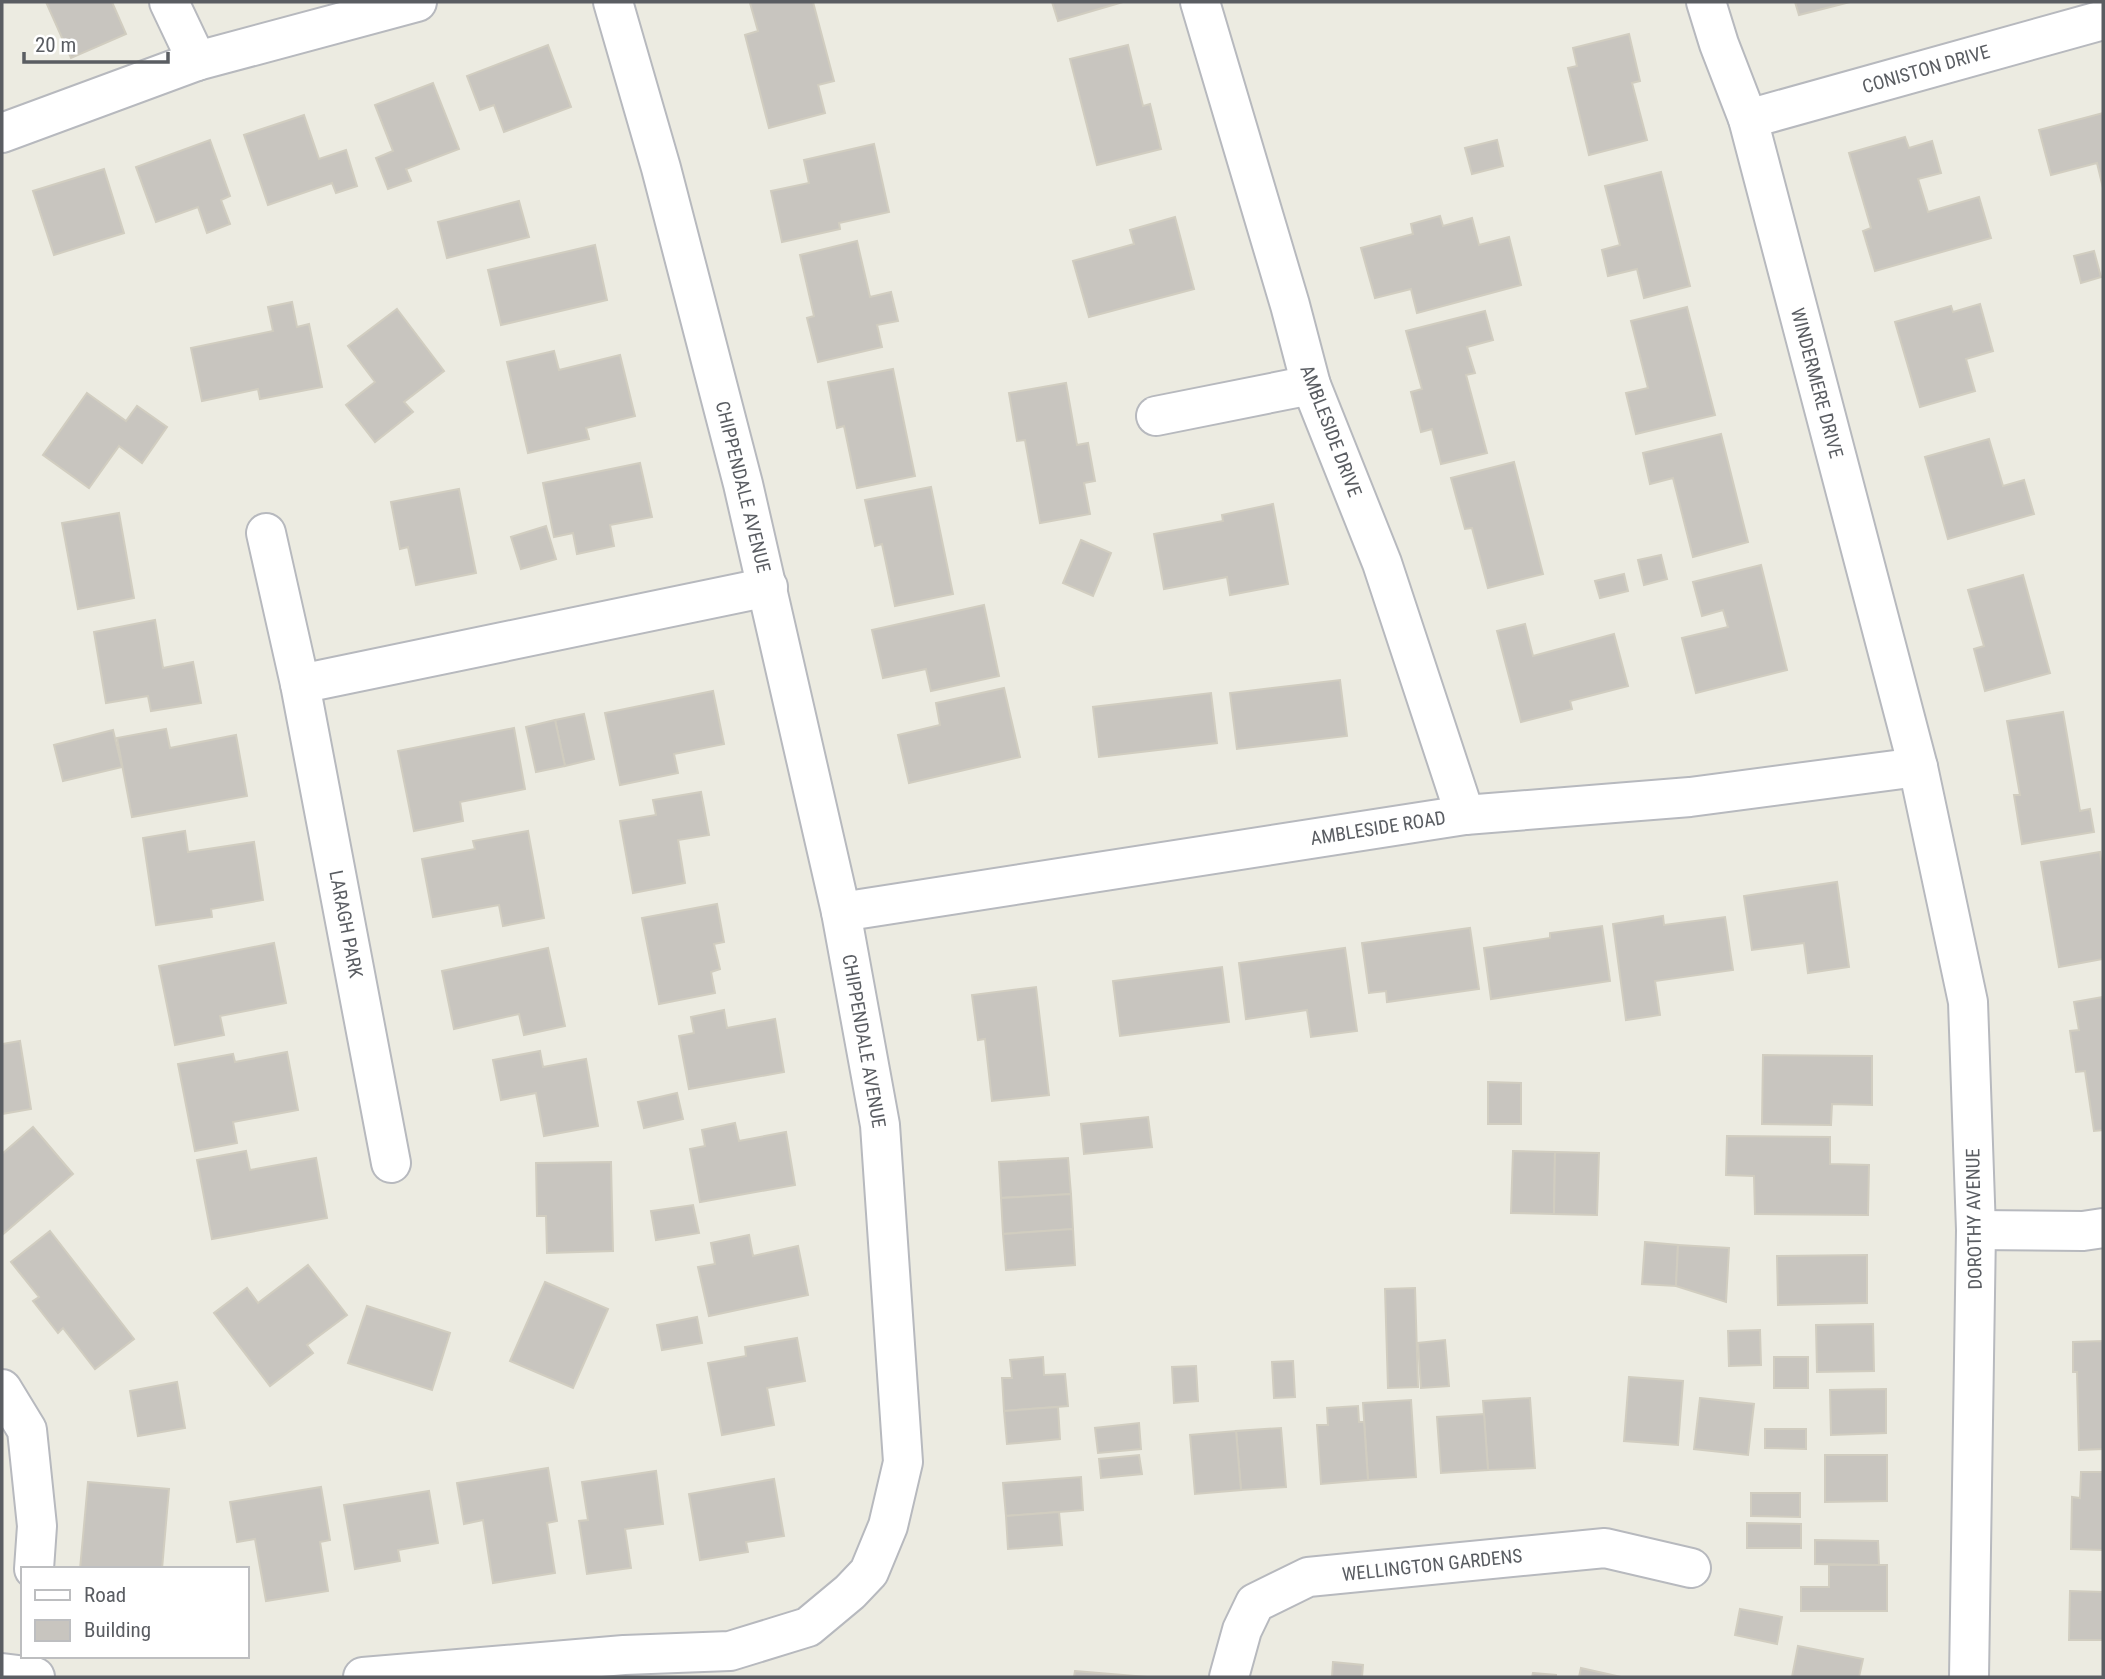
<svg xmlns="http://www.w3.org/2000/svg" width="2105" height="1679" font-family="'Roboto Condensed',sans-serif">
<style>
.building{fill:#c8c5bf;stroke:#d1cdc0;stroke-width:2}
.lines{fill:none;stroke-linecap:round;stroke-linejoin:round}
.minor-casing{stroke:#b7b9be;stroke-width:42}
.minor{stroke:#fff;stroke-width:38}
.labels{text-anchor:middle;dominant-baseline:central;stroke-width:5;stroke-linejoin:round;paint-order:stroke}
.street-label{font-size:19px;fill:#5a5d62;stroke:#fff}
</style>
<rect width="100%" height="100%" fill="#ecebe1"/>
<g class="building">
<polygon points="46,2 112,2 126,34 71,58"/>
<polygon points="755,2 813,2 834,81 818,85 825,113 769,128 745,35 758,31 750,3"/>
<polygon points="1052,2 1123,2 1058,21"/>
<polygon points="1795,2 1850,2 1799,15"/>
<polygon points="1629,34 1640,81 1632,83 1647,140 1589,155 1568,68 1577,66 1573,48"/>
<polygon points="548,45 571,107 504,132 494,105 480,110 467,76"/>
<polygon points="1128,45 1143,106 1150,104 1161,149 1097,165 1070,59"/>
<polygon points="433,83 459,149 406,169 411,181 388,189 376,158 393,151 375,105"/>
<polygon points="2103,113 2103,188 2097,163 2051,175 2039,130"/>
<polygon points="304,115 319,159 346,150 357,186 336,193 332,183 268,205 244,135"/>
<polygon points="1905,137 1909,148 1932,141 1941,173 1918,179 1928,212 1979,197 1991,238 1875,271 1863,231 1871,228 1849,153"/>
<polygon points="210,140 230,196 221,200 230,224 207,233 198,207 156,222 136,167"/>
<polygon points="1497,140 1503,166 1472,174 1465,148"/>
<polygon points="874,144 889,212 839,223 840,229 782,242 771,191 809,183 804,160"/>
<polygon points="104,169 124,233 54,255 33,191"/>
<polygon points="1661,172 1690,286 1644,298 1637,269 1608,276 1602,250 1620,245 1605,186"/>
<polygon points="519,201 529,237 447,258 438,222"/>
<polygon points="1440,216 1443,226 1472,218 1479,245 1509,237 1521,285 1417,313 1411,289 1375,298 1361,248 1413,234 1411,224"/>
<polygon points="1175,217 1194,289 1089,317 1073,261 1134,244 1130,230"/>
<polygon points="857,241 870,297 891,292 898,321 877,325 882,347 818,362 807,318 814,316 800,255"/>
<polygon points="595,245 607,300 501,325 488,270"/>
<polygon points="2094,251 2101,277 2081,283 2074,256"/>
<polygon points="292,302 297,327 309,324 322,387 260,399 258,389 202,401 191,348 273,331 268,307"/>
<polygon points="1980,304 1993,351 1966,359 1975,391 1920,407 1895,322 1951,306 1953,312"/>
<polygon points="1687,307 1715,415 1636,434 1626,393 1648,388 1631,321"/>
<polygon points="397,309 444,371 404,402 413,412 375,442 346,405 375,382 348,346"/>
<polygon points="1485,311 1493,340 1467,347 1475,373 1466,375 1487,453 1441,464 1432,429 1421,432 1411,392 1422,389 1406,331"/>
<polygon points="554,351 559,370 620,355 635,416 586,428 589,439 528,453 507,362"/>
<polygon points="893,369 915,476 857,488 844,426 837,428 828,382"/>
<polygon points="1066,383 1077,445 1088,443 1095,481 1084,483 1090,514 1040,523 1025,440 1017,441 1009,393"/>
<polygon points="87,393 126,421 137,406 167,427 142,463 119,446 89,488 43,455"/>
<polygon points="1721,434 1748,542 1693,557 1673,478 1650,484 1643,453"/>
<polygon points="1989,439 2003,486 2024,480 2034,514 1948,539 1925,457"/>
<polygon points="1514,462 1543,574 1488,588 1472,528 1465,529 1451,478"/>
<polygon points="640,463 652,517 610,525 614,546 577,554 573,533 554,537 543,483"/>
<polygon points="931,487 953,594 895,606 882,544 875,546 865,500"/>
<polygon points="459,489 476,573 416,585 408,547 400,549 391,502"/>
<polygon points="1273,504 1288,584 1230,595 1227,577 1164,589 1154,534 1223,521 1222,515"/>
<polygon points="119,513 134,598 78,609 62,523"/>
<polygon points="546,526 556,559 521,569 511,537"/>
<polygon points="1081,540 1111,553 1093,596 1063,583"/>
<polygon points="1661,555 1667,579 1644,585 1638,560"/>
<polygon points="1761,565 1787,670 1696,693 1682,638 1728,627 1723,610 1702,616 1693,582"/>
<polygon points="1624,574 1628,591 1600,598 1595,581"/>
<polygon points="2023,575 2050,673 1985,691 1974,649 1984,646 1968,590"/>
<polygon points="984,605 999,676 931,691 926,669 883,678 872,630"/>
<polygon points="155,620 163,668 193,662 201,703 151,711 148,696 106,703 94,632"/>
<polygon points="1525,624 1533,656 1614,634 1628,686 1570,701 1572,709 1521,722 1497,631"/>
<polygon points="1340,680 1347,736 1237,749 1230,693"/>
<polygon points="1004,688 1020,757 909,783 898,735 940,725 936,703"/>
<polygon points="713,691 724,744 674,754 678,773 620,785 605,713"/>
<polygon points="1211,693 1217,743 1099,757 1093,707"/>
<polygon points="2063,712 2080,811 2090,809 2094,832 2022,844 2014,795 2020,795 2007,721"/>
<polygon points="584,714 594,759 565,766 555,720"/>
<polygon points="555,720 565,766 536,772 526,727"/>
<polygon points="514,728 525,789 460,802 463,821 414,831 398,751"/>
<polygon points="166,729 170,748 236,735 247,796 132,817 117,738"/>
<polygon points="113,730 122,767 63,781 54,745"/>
<polygon points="701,792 709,835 678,840 685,883 633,893 620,821 656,815 653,800"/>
<polygon points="185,831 188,852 254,842 263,900 211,909 212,917 156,925 143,838"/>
<polygon points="528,831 544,918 503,926 499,905 433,917 422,859 475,849 473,841"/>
<polygon points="2100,852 2103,873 2103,959 2059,967 2041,862"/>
<polygon points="1837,882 1849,967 1808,973 1804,943 1752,950 1744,896"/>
<polygon points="717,904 724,942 714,944 720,969 711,972 715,993 659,1004 642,918"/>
<polygon points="1663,916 1664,925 1725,917 1733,970 1655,981 1660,1015 1626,1020 1613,924"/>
<polygon points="1602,926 1610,981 1491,999 1484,948 1550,938 1550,933"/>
<polygon points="1470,928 1479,989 1387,1002 1386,991 1369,993 1362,943"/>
<polygon points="274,943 286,1003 220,1016 224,1035 175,1045 159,966"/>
<polygon points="548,948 565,1026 524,1035 519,1014 454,1029 442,971"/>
<polygon points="1345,948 1357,1031 1311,1037 1307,1010 1246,1019 1239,963"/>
<polygon points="1222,967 1229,1022 1120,1036 1113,981"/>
<polygon points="1036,987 1049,1095 992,1101 985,1039 978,1040 972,995"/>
<polygon points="2103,997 2103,1130 2094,1131 2085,1071 2076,1072 2070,1031 2079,1030 2074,1002"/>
<polygon points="724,1010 727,1028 775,1019 784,1072 689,1089 679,1036 694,1033 691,1017"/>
<polygon points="20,1041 31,1109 2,1114 2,1044"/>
<polygon points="540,1051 543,1067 586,1059 598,1126 544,1136 536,1093 501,1100 493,1060"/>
<polygon points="287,1052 298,1110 233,1122 237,1143 195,1151 178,1064 233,1054 235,1062"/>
<polygon points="1763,1055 1872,1056 1872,1105 1832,1104 1831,1125 1762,1124"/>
<polygon points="1488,1082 1521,1083 1521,1124 1488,1124"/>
<polygon points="677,1093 683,1119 644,1128 638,1102"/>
<polygon points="1148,1117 1152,1147 1084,1154 1081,1124"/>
<polygon points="735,1123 739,1141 786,1132 795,1185 700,1202 690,1149 705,1146 702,1130"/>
<polygon points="33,1127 73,1174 2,1235 2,1154"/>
<polygon points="1727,1136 1830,1137 1830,1164 1869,1165 1868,1215 1755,1214 1754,1176 1726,1175"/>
<polygon points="246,1151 250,1170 316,1158 327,1218 212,1239 197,1160"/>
<polygon points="1513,1151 1555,1152 1554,1214 1511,1213"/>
<polygon points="1555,1152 1599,1153 1597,1215 1554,1214"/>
<polygon points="1068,1158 1071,1194 1001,1198 999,1162"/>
<polygon points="611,1162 613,1251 547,1253 546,1216 537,1216 536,1163"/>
<polygon points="1071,1194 1073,1229 1003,1234 1001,1198"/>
<polygon points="693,1205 699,1233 656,1240 651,1211"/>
<polygon points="1073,1229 1075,1265 1006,1270 1003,1234"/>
<polygon points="50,1231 134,1339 95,1369 63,1328 58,1333 33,1301 39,1297 11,1262"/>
<polygon points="749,1235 753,1256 798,1246 808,1295 709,1316 698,1267 715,1264 711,1243"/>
<polygon points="1645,1242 1678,1245 1676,1286 1642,1284"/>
<polygon points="1678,1245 1729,1248 1726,1302 1676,1286"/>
<polygon points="1867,1255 1867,1303 1778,1305 1777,1256"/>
<polygon points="308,1265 347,1315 307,1345 313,1353 270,1386 214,1313 247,1288 258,1303"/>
<polygon points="545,1282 608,1309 573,1388 510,1361"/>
<polygon points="1415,1288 1418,1387 1388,1388 1385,1289"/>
<polygon points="367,1306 450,1333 432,1390 348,1363"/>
<polygon points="697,1317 702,1343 662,1350 657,1325"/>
<polygon points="1873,1324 1874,1371 1817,1372 1816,1325"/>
<polygon points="1760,1330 1761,1365 1729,1366 1728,1331"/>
<polygon points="797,1338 805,1381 767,1388 774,1425 722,1435 708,1363 746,1356 745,1347"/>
<polygon points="1445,1340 1449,1386 1421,1388 1418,1343"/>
<polygon points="2103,1341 2103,1449 2079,1450 2077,1372 2073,1372 2073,1342"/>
<polygon points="1043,1357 1044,1375 1065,1374 1068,1406 1004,1411 1002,1378 1012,1378 1010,1360"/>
<rect x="1774" y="1357" width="34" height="31"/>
<polygon points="1293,1361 1295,1397 1274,1398 1272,1362"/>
<polygon points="1196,1366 1198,1401 1174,1403 1172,1367"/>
<polygon points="1629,1377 1683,1381 1678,1445 1624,1441"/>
<polygon points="177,1382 185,1428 138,1436 130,1391"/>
<polygon points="1886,1389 1886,1433 1831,1435 1830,1390"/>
<polygon points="1530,1398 1535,1468 1488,1470 1483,1401"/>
<polygon points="1700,1398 1754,1404 1748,1455 1694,1449"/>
<polygon points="1411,1400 1416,1477 1368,1480 1363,1403"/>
<polygon points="1358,1406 1359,1422 1364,1422 1368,1480 1321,1484 1317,1425 1328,1425 1327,1408"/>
<polygon points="1058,1407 1060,1439 1007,1444 1004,1411"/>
<polygon points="1484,1414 1488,1470 1441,1473 1437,1417"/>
<polygon points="1139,1423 1141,1449 1098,1453 1095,1428"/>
<polygon points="1281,1428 1286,1487 1241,1490 1236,1431"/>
<polygon points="1765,1429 1806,1429 1806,1449 1765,1448"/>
<polygon points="1236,1431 1241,1490 1195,1494 1190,1435"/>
<polygon points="1139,1455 1142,1474 1101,1478 1099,1459"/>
<polygon points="1825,1455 1887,1455 1887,1501 1825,1502"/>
<polygon points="548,1468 557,1521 547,1523 555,1573 493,1583 483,1520 464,1524 457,1483"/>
<polygon points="656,1471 663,1524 625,1529 631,1568 587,1574 579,1521 588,1520 582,1482"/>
<polygon points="2081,1472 2103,1472 2103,1550 2071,1549 2072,1497 2080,1498"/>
<polygon points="1081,1477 1083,1510 1006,1516 1003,1483"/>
<polygon points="774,1479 784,1536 746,1542 748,1552 700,1560 689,1494"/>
<polygon points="88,1482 169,1489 162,1569 80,1569"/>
<polygon points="321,1487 330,1540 320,1542 328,1591 266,1601 255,1539 237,1542 230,1502"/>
<polygon points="429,1491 438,1543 398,1550 400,1561 355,1569 344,1505"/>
<polygon points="1751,1493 1800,1493 1800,1517 1751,1516"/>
<polygon points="1059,1512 1062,1545 1008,1549 1006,1516"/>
<polygon points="1747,1523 1801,1524 1801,1548 1747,1548"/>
<polygon points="1815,1540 1878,1541 1879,1565 1815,1564"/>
<polygon points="1829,1565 1887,1565 1887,1611 1801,1611 1801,1587 1829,1587"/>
<polygon points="2070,1591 2103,1592 2103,1640 2069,1640"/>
<polygon points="1740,1609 1782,1617 1777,1644 1735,1635"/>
<polygon points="1798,1646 1863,1659 1859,1677 1792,1677"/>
<polygon points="1333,1662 1363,1665 1362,1677 1332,1677"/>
<polygon points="1581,1668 1621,1677 1579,1677"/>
<polygon points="1075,1671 1147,1677 1074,1677"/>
<polygon points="1533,1673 1556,1675 1556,1677 1532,1677"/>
</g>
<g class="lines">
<g class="minor-casing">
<g id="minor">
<polyline points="169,2 197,61"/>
<polyline points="1200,2 1290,305 1311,385 1382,563 1465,815"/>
<polyline points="1706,2 1719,44 1748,119 1918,767 1968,1002 1976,1230 1969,1677"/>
<polyline points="1748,119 2103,20"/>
<polyline points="2,133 197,61 417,2"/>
<polyline points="1156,416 1311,385"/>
<polyline points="266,533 300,684 391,1163"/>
<polyline points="300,684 768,587"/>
<polyline points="841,912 1465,815 1690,797 1918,767"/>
<polyline points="1976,1230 2083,1231 2103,1228"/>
<polyline points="2,1389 27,1430 37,1526 34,1569"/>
<polyline points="2,1673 35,1677"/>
<polyline points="363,1677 624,1655 730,1651 808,1627 850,1592 869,1572 888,1526 903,1462 880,1125 841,912 743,484 661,168 613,2"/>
<polyline points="1229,1677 1242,1630 1255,1603 1308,1577 1605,1548 1691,1568"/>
</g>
</g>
<use href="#minor" class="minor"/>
</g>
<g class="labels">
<g class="street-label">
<text transform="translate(1926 69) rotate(-16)">CONISTON DRIVE</text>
<text transform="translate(1817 383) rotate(75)">WINDERMERE DRIVE</text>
<text transform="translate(1331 431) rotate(69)">AMBLESIDE DRIVE</text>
<text transform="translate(743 487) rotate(76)">CHIPPENDALE AVENUE</text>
<text transform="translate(1378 828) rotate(-9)">AMBLESIDE ROAD</text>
<text transform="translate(346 924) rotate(79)">LARAGH PARK</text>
<text transform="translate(864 1041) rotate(80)">CHIPPENDALE AVENUE</text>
<text transform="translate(1974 1219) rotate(-91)">DOROTHY AVENUE</text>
<text transform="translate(1432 1565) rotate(-6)">WELLINGTON GARDENS</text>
</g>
</g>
<rect width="2105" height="1679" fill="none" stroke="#5a5d62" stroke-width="7"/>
<rect x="21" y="1567" width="228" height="91" fill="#ffffff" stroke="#bdbec0" stroke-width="2"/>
<rect x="35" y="1590" width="35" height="10" fill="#ffffff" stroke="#bdbec0" stroke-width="2"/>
<text x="84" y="1602" font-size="21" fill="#5a5d62">Road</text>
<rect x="35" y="1620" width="35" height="21" fill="#c8c5bf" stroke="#bdbec0" stroke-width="2"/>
<text x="84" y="1637" font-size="21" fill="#5a5d62">Building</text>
<path d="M24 52v10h144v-10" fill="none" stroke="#5a5d62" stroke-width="3.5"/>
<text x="35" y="52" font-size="21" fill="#5a5d62" stroke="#ffffff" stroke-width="5" paint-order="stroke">20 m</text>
</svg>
